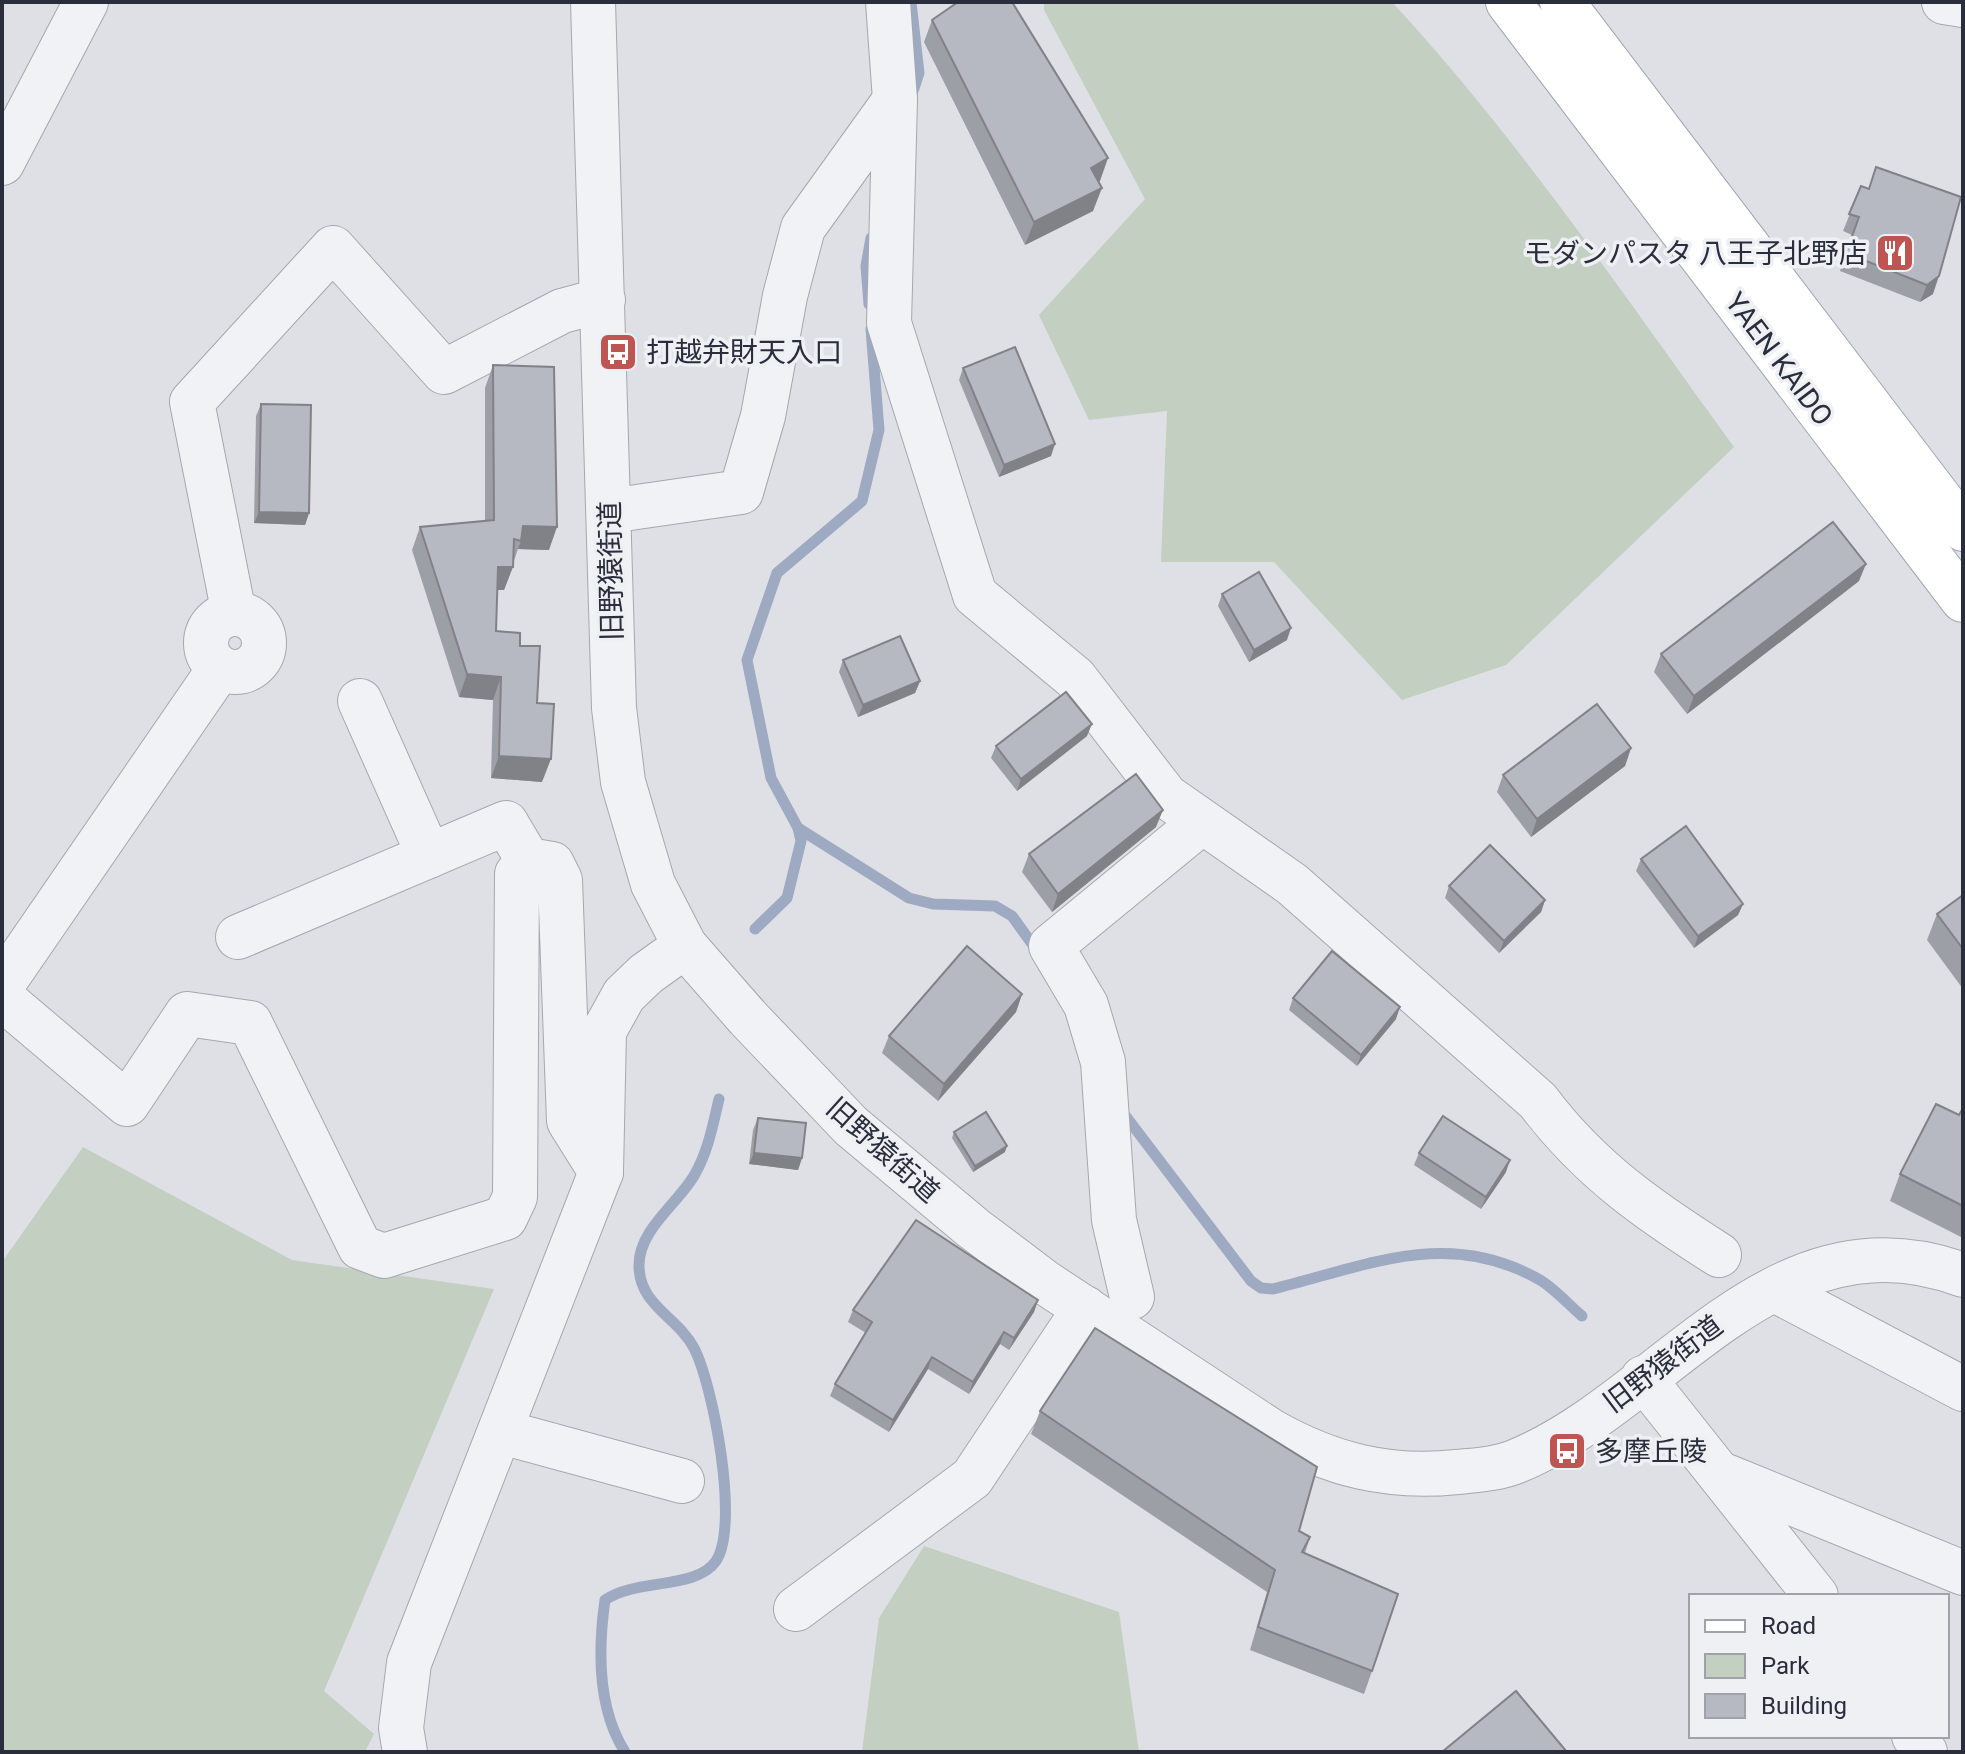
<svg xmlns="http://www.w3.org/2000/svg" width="1965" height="1754" font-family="Roboto,'Noto Sans JP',sans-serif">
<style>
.green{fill:#c2cfc1}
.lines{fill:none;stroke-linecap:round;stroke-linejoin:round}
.stream{stroke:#9ea9c2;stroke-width:11}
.minor-casing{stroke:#a5a7b0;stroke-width:46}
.major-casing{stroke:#a0a3b1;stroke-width:46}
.minor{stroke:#f1f2f5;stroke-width:44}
.major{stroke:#fff;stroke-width:44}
.wall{fill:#9d9fa7}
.shaded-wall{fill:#808288}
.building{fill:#b7b9c2;stroke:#808288;stroke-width:2}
.labels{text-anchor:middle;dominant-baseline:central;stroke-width:7;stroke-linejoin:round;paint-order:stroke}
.poi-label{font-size:28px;fill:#2a2d3c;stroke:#eef0f4;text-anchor:start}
.street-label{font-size:28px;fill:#2a2d3c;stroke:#eef0f4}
</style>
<rect width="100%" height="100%" fill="#dfe0e6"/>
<g class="green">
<path d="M1044,2H1392C1519,139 1624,296 1734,447L1506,665L1402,700L1274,562H1161L1167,411L1089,420L1039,315L1145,199L1044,10Z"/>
<polygon points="83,1147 292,1260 494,1289 324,1691 374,1734 365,1752 2,1752 2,1262"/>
<polygon points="924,1546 1119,1612 1139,1752 862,1752 879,1618"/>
</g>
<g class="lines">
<g class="stream">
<polyline points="911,2 919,73 912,94"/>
<polyline points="869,304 866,266 871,238"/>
<polyline points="798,828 909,898 933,904 995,906 1012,916 1038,952"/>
<polyline points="755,929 787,898 801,841 798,828 771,778 747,660 777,573 862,501 879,430 871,329"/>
<path d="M1121,1110L1251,1281L1261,1288L1273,1289C1367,1266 1448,1227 1540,1280C1555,1289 1569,1305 1582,1316"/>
<path d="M625,1752C597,1708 598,1649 605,1600C637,1578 696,1590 716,1561C740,1525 713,1385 694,1348C677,1316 639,1306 639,1265C639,1229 679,1203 695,1174C708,1152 713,1124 719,1099"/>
</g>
<g class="minor-casing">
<g id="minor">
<path d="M593,2L614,708L623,782L653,884L685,946L748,1018L851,1126L973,1228L1046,1283L1271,1431C1331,1465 1388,1479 1457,1472C1477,1470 1498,1469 1517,1461C1665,1400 1775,1205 1963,1275"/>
<path d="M888,2L895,100L889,323L975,595L1075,678L1166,796L1292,884L1538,1101C1589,1169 1648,1210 1719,1255"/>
<polyline points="1944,2 1963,5"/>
<polyline points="2,163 86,2"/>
<polyline points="609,511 741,492 763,416 785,296 803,228 895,100"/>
<circle cx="235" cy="643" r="29"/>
<polyline points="234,614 192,402 333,248 444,372 562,311 603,300"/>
<polyline points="360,701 429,856"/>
<polyline points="238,937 506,823 528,860"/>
<polyline points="2,985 220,668"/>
<polyline points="2,998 127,1104 187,1014 250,1023 360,1247 384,1256 505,1218 515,1197 517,874 528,860 552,864 560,880 569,1121 601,1172"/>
<polyline points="1775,1290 1963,1389"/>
<polyline points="1132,1297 1114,1220 1103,1062 1086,1005 1051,946 1202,822"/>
<polyline points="1643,1378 1816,1596"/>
<polyline points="502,1432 682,1481"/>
<polyline points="1726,1476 1963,1573"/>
<polyline points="796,1609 972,1478 1085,1308"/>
<polyline points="1914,1736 1925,1752"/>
<polyline points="405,1752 401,1728 409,1663 601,1172 604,1031 624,995 646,974 685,946"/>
</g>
</g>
<g class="major-casing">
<g id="major">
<polyline points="1508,2 1963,600"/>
<polyline points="1562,2 1963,529"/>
</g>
</g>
<use href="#minor" class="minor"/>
<use href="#major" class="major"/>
</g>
<g class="wall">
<polygon points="932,20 1100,181 1098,182 1093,211 1025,245 924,42"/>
<polygon points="1861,186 1933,294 1920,302 1840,271 1852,235 1843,231"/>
<polygon points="493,365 549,550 518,549 504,590 497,590 496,631 520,646 537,703 542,782 491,778 493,700 459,697 412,550 420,527 485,521 485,388"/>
<polygon points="963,368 1051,456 999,477 959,380"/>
<polygon points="261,404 309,513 305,525 254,523 256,416"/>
<polygon points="1859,581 1687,714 1654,672 1661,654"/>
<polygon points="1222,594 1287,640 1249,662 1218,606"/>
<polygon points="843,660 920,681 915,693 858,717 839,672"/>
<polygon points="1087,736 1017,791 991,758 996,746"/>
<polygon points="1631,748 1625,766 1531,837 1497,792 1503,775"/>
<polygon points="1156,827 1052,912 1022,872 1029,854"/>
<polygon points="1641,859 1743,904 1738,915 1694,948 1636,871"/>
<polygon points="1449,886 1545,900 1541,912 1499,953 1445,898"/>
<polygon points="1963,895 1963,989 1927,940 1937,914"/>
<polygon points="1022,994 1016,1012 938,1101 882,1053 889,1036"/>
<polygon points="1293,998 1396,1019 1357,1066 1289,1010"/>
<polygon points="1963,1108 1963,1238 1890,1201 1900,1174 1959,1115"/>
<polygon points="758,1118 802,1158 798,1170 749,1164 753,1130"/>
<polygon points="954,1132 1005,1152 973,1172 952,1138"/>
<polygon points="1419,1153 1506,1172 1481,1209 1414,1165"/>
<polygon points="1038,1300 1034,1312 1009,1350 1000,1344 969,1394 928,1369 889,1432 830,1396 835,1384 866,1333 848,1322 853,1310"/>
<polygon points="1040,1411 1310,1537 1305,1553 1372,1671 1364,1694 1250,1650 1267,1592 1031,1434"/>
</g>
<g class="shaded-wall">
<polygon points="1108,158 1100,181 1083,191 1091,168"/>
<polygon points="1102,188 1093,211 1025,245 1034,222"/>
<polygon points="1939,276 1933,294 1920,302 1927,285"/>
<polygon points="1055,444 1051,456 999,477 1004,465"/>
<polygon points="259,512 309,513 305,525 254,523"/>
<polygon points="523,526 557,527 549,550 518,549 521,541"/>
<polygon points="1866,564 1859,581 1687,714 1694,696"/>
<polygon points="498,567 513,567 504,590 490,590"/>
<polygon points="1291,628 1287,640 1249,662 1254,650"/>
<polygon points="467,674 501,677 493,700 459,697"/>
<polygon points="920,681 915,693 858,717 863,705"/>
<polygon points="1092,724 1087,736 1017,791 1021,779"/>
<polygon points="1631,748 1625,766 1531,837 1537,819"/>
<polygon points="499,756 551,759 542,782 491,778"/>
<polygon points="1163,810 1156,827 1052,912 1058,894"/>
<polygon points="1545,900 1541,912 1499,953 1504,941"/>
<polygon points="1743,904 1738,915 1694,948 1698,936"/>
<polygon points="1022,994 1016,1012 938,1101 944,1084"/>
<polygon points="1400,1007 1396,1019 1357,1066 1361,1055"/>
<polygon points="1007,1146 1005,1152 973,1172 975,1166"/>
<polygon points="754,1153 802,1158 798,1170 749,1164"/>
<polygon points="1510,1160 1506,1172 1481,1209 1486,1197"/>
<polygon points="1038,1300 1034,1312 1009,1350 1014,1338"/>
<polygon points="1004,1332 1000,1344 969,1394 973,1382"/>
<polygon points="932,1357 928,1369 889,1432 893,1420"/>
</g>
<g class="building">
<polygon points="958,2 1012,2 1108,158 1091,168 1102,188 1034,222 932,20"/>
<polygon points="1876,167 1961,197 1939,276 1927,285 1846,253 1859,217 1849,214 1861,186 1869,189"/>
<polygon points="1015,347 1055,444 1004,465 963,368"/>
<polygon points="493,365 554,367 557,527 523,526 521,541 514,539 513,567 498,567 496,631 520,633 520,646 540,646 537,703 554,704 551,759 499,756 501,677 467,674 420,527 494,520"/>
<polygon points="261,404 311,405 309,513 259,512"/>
<polygon points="1833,522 1866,564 1694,696 1661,654"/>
<polygon points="1259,572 1291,628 1254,650 1222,594"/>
<polygon points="900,636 920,681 863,705 843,660"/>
<polygon points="1066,692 1092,724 1021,779 996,746"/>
<polygon points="1597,704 1631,748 1537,819 1503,775"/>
<polygon points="1136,774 1163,810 1058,894 1029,854"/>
<polygon points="1686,826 1743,904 1698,936 1641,859"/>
<polygon points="1490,845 1545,900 1504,941 1449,886"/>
<polygon points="1963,895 1963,949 1937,914"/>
<polygon points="967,946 1022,994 944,1084 889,1036"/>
<polygon points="1332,951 1400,1007 1361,1055 1293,998"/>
<polygon points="1936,1104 1959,1115 1963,1108 1963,1206 1900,1174"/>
<polygon points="986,1112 1007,1146 975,1166 954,1132"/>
<polygon points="1443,1116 1510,1160 1486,1197 1419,1153"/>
<polygon points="758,1118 806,1123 802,1158 754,1153"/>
<polygon points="916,1220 1038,1300 1014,1338 1004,1332 973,1382 932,1357 893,1420 835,1384 872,1322 853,1310"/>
<polygon points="1095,1328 1317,1467 1299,1531 1310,1537 1302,1552 1398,1594 1372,1671 1258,1627 1275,1570 1040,1411"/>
<polygon points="1516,1691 1567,1752 1442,1752"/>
</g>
<defs>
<g id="restaurant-square" transform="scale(2)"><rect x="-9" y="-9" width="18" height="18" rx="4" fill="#bd5552" stroke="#eef0f4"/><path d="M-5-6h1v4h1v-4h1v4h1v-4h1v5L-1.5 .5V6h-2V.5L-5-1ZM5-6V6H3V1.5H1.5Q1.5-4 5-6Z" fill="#fff"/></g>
<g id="bus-square" transform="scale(2)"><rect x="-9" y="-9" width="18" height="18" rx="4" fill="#bd5552" stroke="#eef0f4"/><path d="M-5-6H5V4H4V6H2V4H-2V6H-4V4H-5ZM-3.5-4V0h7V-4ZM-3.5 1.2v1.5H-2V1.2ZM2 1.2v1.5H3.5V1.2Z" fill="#fff"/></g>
</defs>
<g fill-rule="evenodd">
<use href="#restaurant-square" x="1895" y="253"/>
<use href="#bus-square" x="618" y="352"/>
<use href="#bus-square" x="1567" y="1451"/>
</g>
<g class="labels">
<g class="poi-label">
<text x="1867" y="253" text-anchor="end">モダンパスタ 八王子北野店</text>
<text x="646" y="352">打越弁財天入口</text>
<text x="1595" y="1451">多摩丘陵</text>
</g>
<g class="street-label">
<text transform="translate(1779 359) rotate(53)">YAEN KAIDO</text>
<text transform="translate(611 571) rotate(-91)">旧野猿街道</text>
<text transform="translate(883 1150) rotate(42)">旧野猿街道</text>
<text transform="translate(1663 1364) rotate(-37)">旧野猿街道</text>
</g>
</g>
<rect width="1965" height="1754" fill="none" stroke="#2a2d3c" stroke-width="8"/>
<rect x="1689" y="1594" width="260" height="144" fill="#eef0f4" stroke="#a0a2aa" stroke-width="2"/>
<rect x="1705" y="1620" width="40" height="12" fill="#ffffff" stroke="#a0a2aa" stroke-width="2"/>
<text x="1761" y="1634" font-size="24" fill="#2a2d3c">Road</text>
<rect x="1705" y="1654" width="40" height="24" fill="#c2cfc1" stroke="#a0a2aa" stroke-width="2"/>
<text x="1761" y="1674" font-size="24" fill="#2a2d3c">Park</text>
<rect x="1705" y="1694" width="40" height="24" fill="#b7b9c2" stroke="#a0a2aa" stroke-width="2"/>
<text x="1761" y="1714" font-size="24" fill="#2a2d3c">Building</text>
</svg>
